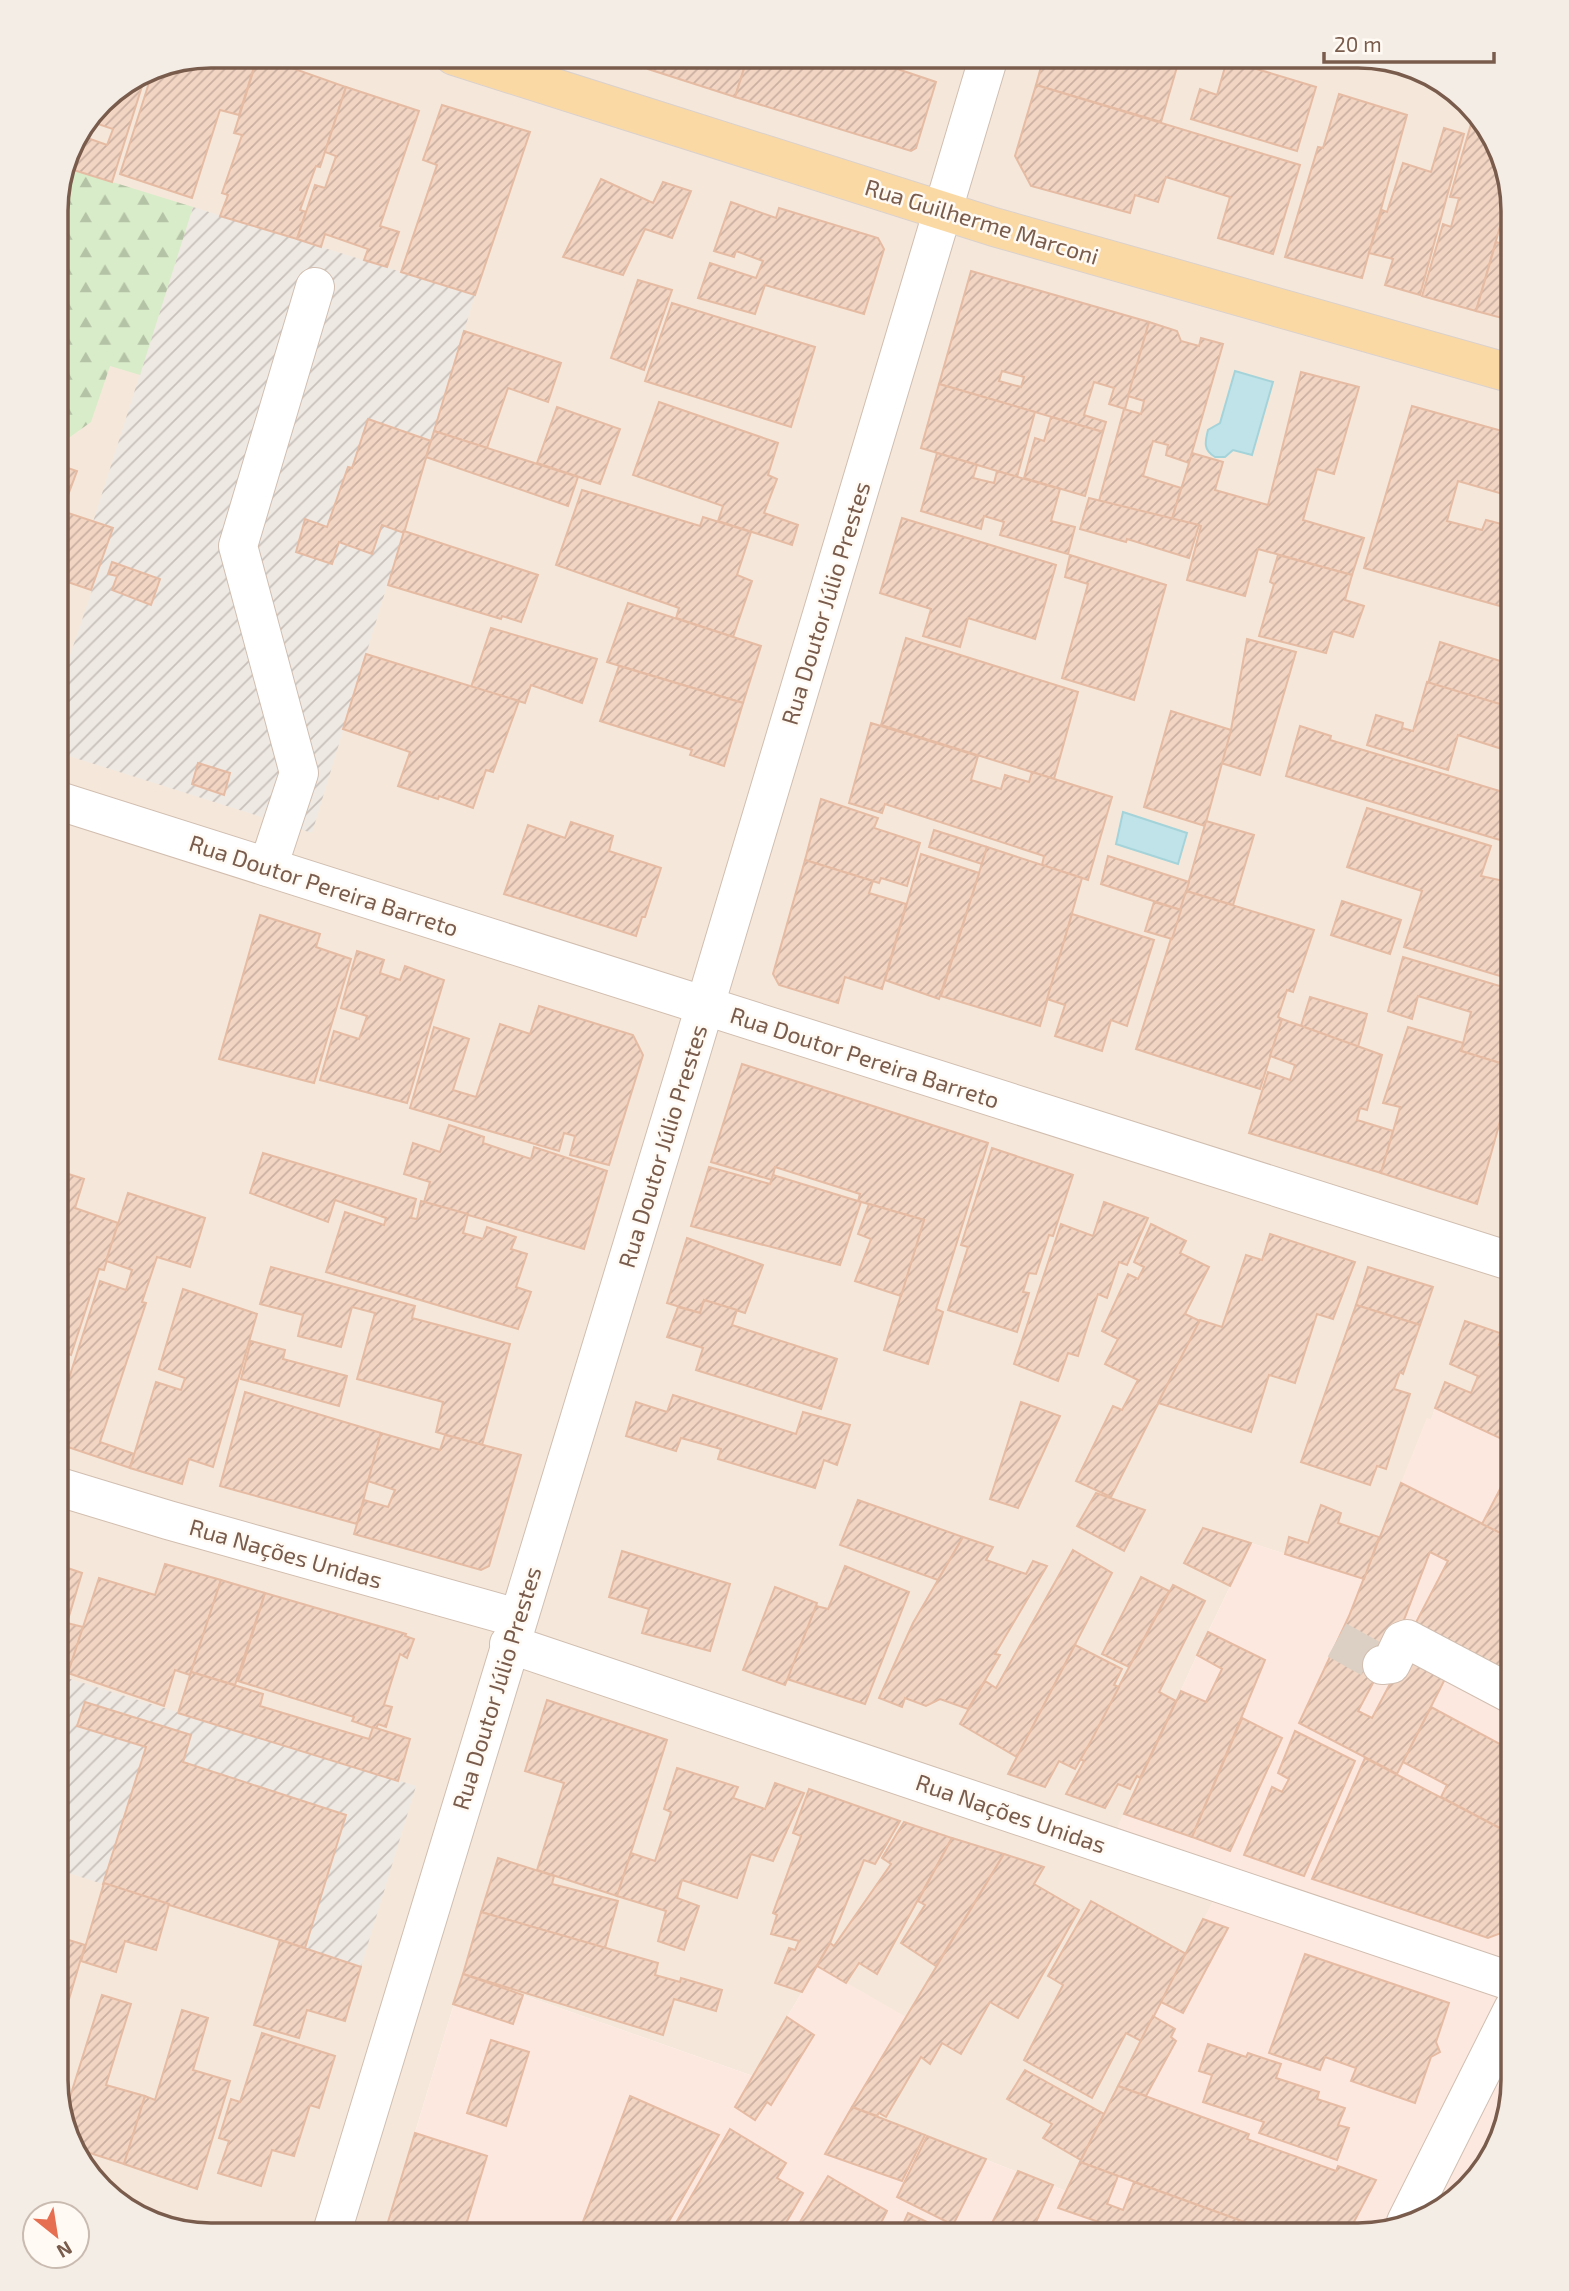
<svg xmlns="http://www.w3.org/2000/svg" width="1569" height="2291" font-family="'Exo 2',sans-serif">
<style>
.residential{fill:#f5e8da}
.commercial{fill:#fde8e0}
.industrial{fill:url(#industrial-furrows)}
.forest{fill:url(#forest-firs)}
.water{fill:#bfe3e8;stroke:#a5d3da;stroke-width:2}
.building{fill:url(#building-hatch);stroke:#e6bba3;stroke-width:2;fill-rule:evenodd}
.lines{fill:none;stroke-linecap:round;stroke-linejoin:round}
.minor-tunnel{stroke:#dcd0c4;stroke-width:38;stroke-dasharray:38 19;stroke-linecap:butt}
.minor-casing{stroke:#d1beb0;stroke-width:40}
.major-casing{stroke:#dad1cd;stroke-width:40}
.minor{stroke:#fff;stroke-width:38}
.major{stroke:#fbd9a5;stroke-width:38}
.labels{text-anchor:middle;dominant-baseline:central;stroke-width:5;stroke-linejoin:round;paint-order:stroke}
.street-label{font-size:23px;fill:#7a5c4d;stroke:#fffaf3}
.rim{fill:none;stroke:#7a5c4d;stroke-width:3.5}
</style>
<defs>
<pattern id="industrial-furrows" width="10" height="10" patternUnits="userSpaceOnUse" patternTransform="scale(1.75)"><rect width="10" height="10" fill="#efe9e4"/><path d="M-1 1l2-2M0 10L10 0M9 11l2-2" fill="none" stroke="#c7c0bb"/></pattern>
<pattern id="forest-firs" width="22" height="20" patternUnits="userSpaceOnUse" patternTransform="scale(1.75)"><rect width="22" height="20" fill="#d8ecc9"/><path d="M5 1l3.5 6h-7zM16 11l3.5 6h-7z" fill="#b4c2a5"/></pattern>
<pattern id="building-hatch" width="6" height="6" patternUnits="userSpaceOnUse" patternTransform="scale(1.75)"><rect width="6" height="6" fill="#f3d5c3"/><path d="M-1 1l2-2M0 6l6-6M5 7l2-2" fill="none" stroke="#cab0a1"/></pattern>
</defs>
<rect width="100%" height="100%" fill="#fdf6ec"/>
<polygon class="residential" points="212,56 1367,56 1436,77 1492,134 1513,212 1513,1444 1435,1409 1431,1420 1427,1419 1364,1579 1251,1543 1197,1655 1109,1848 1221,1886 1066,2191 852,2107 846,1983 817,1966 753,2076 463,1974 384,2235 202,2235 125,2209 77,2157 56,2079 56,202 68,152 102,101 152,68"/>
<polygon class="commercial" points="1435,1408 1513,1444 1513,2080 1492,2158 1435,2214 1358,2235 384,2235 463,1974 753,2076 817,1966 906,2017 852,2107 1066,2191 1220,1887 1108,1848 1197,1655 1251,1543 1363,1578 1427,1418 1431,1420"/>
<g class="industrial">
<polygon points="193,207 475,295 312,833 56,752 56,697 113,528 93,522"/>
<polygon points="67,1678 416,1786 361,1967 56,1869 56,1711"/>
</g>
<polygon class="forest" points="64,167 193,207 140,375 110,366 91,422 56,447 56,202"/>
<g class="water">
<path d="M1235,371L1273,382L1252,455L1233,450L1225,457H1215C1203,450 1205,442 1208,430L1220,423Z"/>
<polygon points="1123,812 1187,833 1178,864 1116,844"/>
</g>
<g class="building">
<polygon points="212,56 221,56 254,67 239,115 220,110 192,198 120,174 154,67"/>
<polygon points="258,56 346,87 320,167 316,166 300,210 306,212 297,239 220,216 228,195 222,193 242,135 234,133"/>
<polygon points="605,56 638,56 635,66"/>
<polygon points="652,56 748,56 735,97 648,69"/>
<polygon points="748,56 859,56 936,82 916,148 911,151 735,97"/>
<polygon points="1044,56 1166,56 1179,60 1161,122 1036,85"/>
<polygon points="1227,60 1316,87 1297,151 1191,119 1200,89 1217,95"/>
<polygon points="137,78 136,80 143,83 112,182 64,167 68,152 79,135 107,145 113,129 89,121 102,101"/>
<polygon points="1036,85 1300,165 1273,254 1218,238 1230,197 1166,177 1158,202 1135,195 1130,213 1031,186 1015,156"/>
<polygon points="346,87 419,111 380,226 399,232 387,267 364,260 368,249 325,234 321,247 297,239 315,185 325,188 336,156 325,152"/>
<polygon points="1339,94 1407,115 1362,278 1285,257 1318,147 1323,148"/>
<polygon points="442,105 530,132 475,295 401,272 437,165 423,160"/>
<polygon points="1471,124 1487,129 1492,134 1505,181 1503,189 1507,190 1509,195 1476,311 1422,296 1443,224 1451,227 1459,198 1450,197"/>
<polygon points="1444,128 1464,134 1420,295 1385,285 1393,259 1369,253 1382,210 1387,212 1403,163 1431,172"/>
<polygon points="601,179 653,203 663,182 691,191 672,238 645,229 623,275 563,257"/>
<polygon points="731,202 776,218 779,208 878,238 884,249 864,314 765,285 755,314 698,298 710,263 756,278 763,261 736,251 734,257 714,251"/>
<polygon points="1496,242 1513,247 1513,321 1476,311"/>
<path d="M971,271L1149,322L1125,409L1109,404L1114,388L1094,382L1084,415L1106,422L1103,432L939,384ZM1002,371L1024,377L1021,387L999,381Z"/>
<polygon points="638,280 672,290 644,370 611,358"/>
<polygon points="672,303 815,347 791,427 645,381"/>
<polygon points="1149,322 1177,331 1181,341 1199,346 1201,338 1223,344 1189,463 1166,455 1168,445 1153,441 1143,476 1181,488 1172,519 1099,501 1124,409 1141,414 1144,401 1128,396"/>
<polygon points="464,331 561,363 548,402 508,388 487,448 434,431"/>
<polygon points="1301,372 1359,387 1334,474 1317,469 1303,520 1364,538 1352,575 1258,549 1245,596 1187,580 1201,526 1172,519 1192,453 1223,462 1215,490 1268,505"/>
<polygon points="939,384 1035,412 1017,477 921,448"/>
<polygon points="659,402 778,443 768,475 777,479 764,513 798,525 792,545 718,521 723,506 633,475"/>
<polygon points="1412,406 1513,434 1513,497 1458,481 1447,521 1482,530 1486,520 1513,527 1513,619 1505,617 1507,608 1364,568"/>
<polygon points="557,407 620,429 600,484 537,463"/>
<polygon points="1051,417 1103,432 1085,496 1024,478 1035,438 1044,441"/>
<polygon points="368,419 431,441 404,533 382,525 372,554 339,542 332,564 296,552 305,519 327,527 348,467 352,468"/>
<polygon points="434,431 578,477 568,506 426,457"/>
<polygon points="937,453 977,465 973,478 994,483 997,471 1060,489 1051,521 1075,527 1068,554 1000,535 1004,522 984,516 981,529 921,511"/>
<polygon points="56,464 77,471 62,511 113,528 91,590 56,578"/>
<polygon points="582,490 700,526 703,517 751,532 737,575 752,581 733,637 676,618 679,608 556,565"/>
<polygon points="1089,498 1199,525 1189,558 1127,539 1126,542 1080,529"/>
<polygon points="902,518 1056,565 1035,639 968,618 960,647 923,636 931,609 880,593"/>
<polygon points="404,531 538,575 521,622 502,616 501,619 388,585"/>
<polygon points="1070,555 1166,585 1134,700 1062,678 1088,584 1065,577"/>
<polygon points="1278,555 1352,575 1345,600 1364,606 1353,637 1333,631 1326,653 1259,636 1274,584 1270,582"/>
<polygon points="112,562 160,579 151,605 112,590 117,576 108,574"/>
<polygon points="628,603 761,646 743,703 607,662"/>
<polygon points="491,628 597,659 582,703 531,685 525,703 471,687"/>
<polygon points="906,638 1078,692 1054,779 881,725"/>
<polygon points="1247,639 1296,652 1260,775 1221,763 1231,730"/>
<polygon points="1440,642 1513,665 1513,708 1428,683"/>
<polygon points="366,654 519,701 493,772 486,770 473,808 439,796 438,799 398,786 410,752 343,729"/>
<polygon points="619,666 743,703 724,766 690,755 692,750 600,721"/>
<polygon points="1427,682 1513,708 1513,757 1504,754 1505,750 1458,735 1448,770 1367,745 1376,715 1403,723 1402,728 1413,731"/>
<polygon points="1171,711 1231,730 1205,826 1144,807"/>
<polygon points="871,723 978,756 971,780 1001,789 1005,775 1029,782 1032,772 1112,797 1088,880 1042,865 1044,856 885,804 882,813 849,803"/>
<polygon points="1300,726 1331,736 1330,740 1513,795 1513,853 1508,851 1510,843 1286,776"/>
<polygon points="198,763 230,773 224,795 192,784"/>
<polygon points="821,799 878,818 874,828 920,843 907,886 881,878 879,883 805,860"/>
<polygon points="1367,808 1491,846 1481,876 1513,883 1513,980 1404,947 1422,891 1347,867"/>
<polygon points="1206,821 1254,835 1233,905 1186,891"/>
<polygon points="571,822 613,836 609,851 661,868 645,917 642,917 636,936 504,894 528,825 565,838"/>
<polygon points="934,830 987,847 982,864 929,847"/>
<polygon points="987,847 1082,878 1040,1026 941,996"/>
<polygon points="921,854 979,873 939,999 885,980"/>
<polygon points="1108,856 1189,882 1181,910 1101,884"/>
<polygon points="805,860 873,881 869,893 906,904 882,989 845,977 838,1003 779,985 773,974"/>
<polygon points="1186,891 1314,930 1293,992 1287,990 1278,1017 1282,1019 1260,1089 1136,1049"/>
<polygon points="1342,901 1401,920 1390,954 1331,935"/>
<polygon points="1154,902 1181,910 1172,939 1145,931"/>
<polygon points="1072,914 1154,940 1127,1026 1111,1020 1102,1051 1055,1036 1065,1005 1047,999"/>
<polygon points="260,915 320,934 316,947 351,959 314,1083 219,1059"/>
<polygon points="357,951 384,960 380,973 400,980 405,966 444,980 407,1103 320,1080 334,1031 359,1039 367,1016 341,1008"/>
<polygon points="1403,957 1513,990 1513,1067 1461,1051 1471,1012 1418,996 1412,1019 1388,1011"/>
<polygon points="1310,997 1367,1014 1358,1047 1301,1026"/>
<polygon points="539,1006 633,1035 643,1055 609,1165 570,1155 575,1136 564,1133 559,1151 410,1108 434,1027 469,1039 453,1090 476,1097 500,1024 530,1034"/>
<polygon points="1282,1019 1382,1055 1367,1110 1360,1108 1357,1120 1393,1131 1381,1173 1249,1133 1268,1072 1290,1080 1295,1065 1270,1056"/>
<polygon points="1408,1027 1463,1043 1461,1051 1513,1067 1513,1075 1477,1204 1381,1173 1400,1107 1383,1103"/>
<polygon points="742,1064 988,1143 936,1309 943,1312 928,1364 884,1350 924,1220 858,1201 860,1194 775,1167 772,1180 711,1162"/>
<polygon points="449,1125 484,1137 483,1143 531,1159 534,1147 607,1171 584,1249 424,1202 430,1182 404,1174 413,1143 440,1152"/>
<polygon points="992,1148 1073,1175 1053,1236 1049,1235 1036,1274 1029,1273 1023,1292 1029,1293 1017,1332 948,1310 968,1247 961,1245"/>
<polygon points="263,1153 416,1199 411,1218 417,1219 421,1201 468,1214 463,1233 483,1239 487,1227 516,1237 511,1249 527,1254 516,1287 531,1292 518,1329 326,1272 345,1212 384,1225 386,1218 335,1200 328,1222 250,1193"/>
<polygon points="709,1167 770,1184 773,1175 861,1202 840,1265 691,1226"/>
<polygon points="56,1170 84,1179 75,1208 118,1223 104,1270 99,1269 71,1355 56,1350"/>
<polygon points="128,1193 205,1218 190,1267 157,1257 142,1302 146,1303 100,1442 134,1454 130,1468 56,1443 56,1419 100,1281 126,1290 132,1270 106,1261"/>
<polygon points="1104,1202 1148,1218 1127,1265 1119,1262 1107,1298 1098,1294 1078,1356 1068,1353 1058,1381 1014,1364 1061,1224 1093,1236"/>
<polygon points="869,1204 924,1220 901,1296 855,1281 871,1239 858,1234"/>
<polygon points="1151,1224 1186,1241 1180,1253 1209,1267 1185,1314 1200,1321 1111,1497 1076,1481 1113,1406 1122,1410 1138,1380 1105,1364 1118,1339 1102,1331 1128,1274 1138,1279 1144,1267 1134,1262"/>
<polygon points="1270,1234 1355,1262 1333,1319 1317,1314 1295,1383 1269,1375 1251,1432 1158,1403 1200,1320 1222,1327 1246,1255 1262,1260"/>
<polygon points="687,1238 763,1265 745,1313 704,1300 700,1313 667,1303"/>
<polygon points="271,1267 415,1306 412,1318 510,1344 482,1445 436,1432 443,1402 357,1379 375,1313 352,1307 341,1347 298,1336 303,1315 260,1304"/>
<polygon points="1368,1267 1433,1287 1420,1325 1356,1305"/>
<polygon points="183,1289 257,1314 213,1467 189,1459 182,1484 130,1468 156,1382 181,1390 185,1378 159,1369"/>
<polygon points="704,1300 737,1310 732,1325 837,1359 821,1409 696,1370 703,1348 667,1337 678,1307 700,1313"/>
<polygon points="1356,1305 1420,1325 1403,1374 1400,1372 1394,1389 1410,1394 1386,1469 1377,1466 1370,1485 1301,1462"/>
<polygon points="1465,1321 1503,1334 1499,1345 1513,1350 1513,1421 1506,1441 1435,1408 1445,1382 1471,1393 1478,1376 1450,1364"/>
<polygon points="251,1341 285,1350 283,1359 347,1376 339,1406 241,1379"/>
<polygon points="56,1373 69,1377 56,1419"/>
<polygon points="245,1392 381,1433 357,1524 220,1486"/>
<polygon points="673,1395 796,1434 803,1412 850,1425 837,1465 824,1460 815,1488 718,1459 721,1449 681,1438 676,1451 626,1436 636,1402 667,1412"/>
<polygon points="1021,1402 1060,1416 1018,1508 990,1499"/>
<polygon points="381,1433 440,1450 445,1435 521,1455 489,1566 481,1570 354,1534 364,1500 388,1507 395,1490 368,1481"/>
<polygon points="1401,1483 1513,1539 1513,1681 1412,1630 1448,1561 1430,1552 1397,1638 1358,1711 1372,1718 1404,1657 1445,1679 1397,1774 1299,1723 1349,1616"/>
<polygon points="1501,1487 1513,1493 1513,1539 1482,1524"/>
<polygon points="1096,1493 1145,1510 1124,1551 1077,1526"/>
<polygon points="858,1500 963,1537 938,1580 840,1545"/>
<polygon points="1321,1505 1341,1513 1338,1523 1379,1537 1364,1579 1285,1554 1289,1537 1308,1543"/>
<polygon points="1203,1528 1251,1543 1230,1586 1184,1563"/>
<polygon points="963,1537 993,1547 986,1560 1026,1574 1033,1561 1047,1566 995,1654 1000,1655 968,1709 940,1699 926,1706 905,1698 902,1707 879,1698 913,1623"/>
<polygon points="1073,1550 1112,1573 1017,1757 960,1724 985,1681 996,1688"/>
<polygon points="622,1551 730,1584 710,1651 642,1633 649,1609 609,1597"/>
<polygon points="56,1564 82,1573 67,1623 83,1627 56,1711"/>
<polygon points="165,1564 221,1580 190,1675 175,1670 164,1706 68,1673 99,1578 155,1595"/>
<polygon points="845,1566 909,1592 865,1704 787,1679 816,1606 828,1609"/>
<polygon points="1141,1577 1169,1591 1129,1667 1102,1654"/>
<polygon points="221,1580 265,1593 235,1685 191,1672"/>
<polygon points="1173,1585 1205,1601 1159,1692 1176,1701 1140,1778 1137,1776 1130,1789 1118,1784 1105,1808 1066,1794 1084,1761 1080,1759"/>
<polygon points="775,1587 817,1603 785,1685 743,1670"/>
<polygon points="265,1593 406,1634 405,1636 414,1639 407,1658 400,1654 384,1705 392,1707 386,1727 378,1724 376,1729 352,1721 354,1717 238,1681"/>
<polygon points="1208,1632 1265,1660 1192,1837 1124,1814 1181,1691 1206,1702 1222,1669 1197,1655"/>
<polygon points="1075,1645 1122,1669 1114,1685 1119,1687 1091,1741 1075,1769 1059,1761 1045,1787 1008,1774"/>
<polygon points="191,1672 263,1694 260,1706 369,1739 373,1727 410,1739 398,1781 178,1713"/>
<polygon points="547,1700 667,1740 617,1896 537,1870 564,1783 525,1771"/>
<polygon points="85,1702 191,1735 183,1762 346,1815 305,1948 103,1884 146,1747 77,1726"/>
<polygon points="1431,1707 1513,1751 1513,1835 1441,1797 1447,1785 1403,1762"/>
<polygon points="1242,1718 1282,1738 1230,1851 1192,1837"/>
<polygon points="1295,1731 1355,1761 1304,1876 1244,1855 1272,1787 1282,1792 1289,1779 1278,1773"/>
<polygon points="1365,1758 1513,1835 1513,1921 1509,1930 1488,1938 1312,1879"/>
<polygon points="677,1768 738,1787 733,1798 765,1809 775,1783 804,1793 773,1861 751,1854 737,1898 682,1880 677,1898 699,1906 684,1950 658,1941 666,1911 617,1896 631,1853 655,1861 671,1812 664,1809"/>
<polygon points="809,1789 900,1821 875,1864 864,1860 830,1943 802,1992 775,1983 789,1948 795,1950 799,1941 771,1934 777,1915 773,1913 801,1836 793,1833"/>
<polygon points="904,1822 952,1838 877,1974 859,1963 846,1983 817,1966 830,1943 834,1946 891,1864 882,1858"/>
<polygon points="952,1838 1004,1854 936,1966 901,1943 925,1905 918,1901"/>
<polygon points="1004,1854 1044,1867 1034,1884 1079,1910 1018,2018 990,2002 961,2054 942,2043 930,2064 921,2057 886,2117 879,2113 877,2116 852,2107"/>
<polygon points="498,1858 554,1876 552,1884 618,1901 605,1948 481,1912"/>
<polygon points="104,1883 169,1904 156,1950 125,1941 116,1972 81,1961"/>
<polygon points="1091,1901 1186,1954 1141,2041 1126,2033 1092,2098 1024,2060 1063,1985 1048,1976"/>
<polygon points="481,1912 658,1963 655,1975 680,1982 681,1978 722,1990 716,2011 674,1999 663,2035 463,1974"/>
<polygon points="1203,1919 1228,1928 1183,2013 1161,2002"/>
<polygon points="62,1938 85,1945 69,1999 64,1998 56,2024 56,1956"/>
<polygon points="280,1940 361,1967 345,2021 307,2010 299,2038 254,2025"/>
<polygon points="1305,1954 1449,2003 1436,2042 1440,2052 1431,2057 1415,2103 1351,2081 1356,2068 1325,2057 1320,2070 1269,2053"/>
<polygon points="463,1974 523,1995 513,2024 453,2004"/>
<polygon points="102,1995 131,2004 106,2085 145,2096 124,2164 74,2148 65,2113"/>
<polygon points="182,2010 208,2018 193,2070 230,2081 197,2189 124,2164 145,2096 155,2100"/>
<polygon points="1153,2016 1175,2029 1171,2037 1176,2041 1146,2096 1118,2086"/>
<polygon points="787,2017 814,2035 771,2105 767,2102 755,2120 735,2107"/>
<polygon points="262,2033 335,2056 319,2108 310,2105 294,2156 272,2150 261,2186 218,2173 229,2141 219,2138 231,2099 240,2102"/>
<polygon points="491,2040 529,2052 506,2126 467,2113"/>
<polygon points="1208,2044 1246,2057 1248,2053 1281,2064 1276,2078 1319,2092 1317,2099 1345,2108 1338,2125 1349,2128 1337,2160 1259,2133 1264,2122 1203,2102 1212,2075 1199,2071"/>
<polygon points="1025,2070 1104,2114 1081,2160 1043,2138 1052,2124 1007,2099"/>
<polygon points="1118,2086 1249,2134 1247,2139 1336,2171 1338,2166 1376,2180 1347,2235 1280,2235 1080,2162"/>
<polygon points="630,2096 719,2135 661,2235 578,2235"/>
<polygon points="852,2107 925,2135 902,2181 825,2154"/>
<polygon points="730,2129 786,2163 777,2178 803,2193 779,2235 669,2235"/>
<polygon points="415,2133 487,2156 463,2235 384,2235"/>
<polygon points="927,2136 986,2159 953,2225 897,2197"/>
<polygon points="1080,2162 1118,2176 1107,2204 1123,2210 1134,2182 1239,2220 1234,2235 1114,2235 1116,2228 1058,2208"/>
<polygon points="1018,2171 1053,2185 1030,2235 1018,2235 992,2223"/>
<polygon points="828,2176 887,2211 875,2235 792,2235"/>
<polygon points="908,2213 954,2235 898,2235"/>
</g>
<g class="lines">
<polyline class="minor-tunnel" points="1337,1640 1382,1665"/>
<g class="minor-casing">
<g id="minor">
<polyline points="56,800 1513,1262"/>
<polyline points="268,867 299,773 238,546 315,287"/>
<polyline points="56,1486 168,1520 517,1618"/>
<polyline points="509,1644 1513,1982"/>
<polyline points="1382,1665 1391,1664 1402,1641 1407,1639 1513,1695"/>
<polyline points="1406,2222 1513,2009"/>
<polyline points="331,2235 689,1059 989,56"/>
</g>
</g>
<g class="major-casing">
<polyline id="major" points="454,56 994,227 1513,374"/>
</g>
<use href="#minor" class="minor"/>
<use href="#major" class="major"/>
</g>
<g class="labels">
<g class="street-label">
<text transform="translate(982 221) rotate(17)">Rua Guilherme Marconi</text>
<text transform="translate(825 603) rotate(-73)">Rua Doutor Júlio Prestes</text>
<text transform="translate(324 885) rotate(18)">Rua Doutor Pereira Barreto</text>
<text transform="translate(865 1057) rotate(18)">Rua Doutor Pereira Barreto</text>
<text transform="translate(662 1146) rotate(-73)">Rua Doutor Júlio Prestes</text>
<text transform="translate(286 1553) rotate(16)">Rua Nações Unidas</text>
<text transform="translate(496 1688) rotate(-73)">Rua Doutor Júlio Prestes</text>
<text transform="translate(1011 1813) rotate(19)">Rua Nações Unidas</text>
</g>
</g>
<path d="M0 0H1569V2291H0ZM211 68H1358A143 143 0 0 1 1501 211V2080A143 143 0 0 1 1358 2223H211A143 143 0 0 1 68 2080V211A143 143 0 0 1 211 68Z" fill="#f4ede6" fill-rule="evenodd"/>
<path class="rim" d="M211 68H1358A143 143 0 0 1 1501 211V2080A143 143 0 0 1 1358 2223H211A143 143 0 0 1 68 2080V211A143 143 0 0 1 211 68Z"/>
<g transform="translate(56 2235) rotate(150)"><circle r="33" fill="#fffaf3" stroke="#cabbb1" stroke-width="2"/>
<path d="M0-5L12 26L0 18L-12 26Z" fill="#e76f51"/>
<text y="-10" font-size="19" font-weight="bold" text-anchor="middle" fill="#7a5c4d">N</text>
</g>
<path d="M1324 52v10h170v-10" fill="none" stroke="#7a5c4d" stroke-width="3.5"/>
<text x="1334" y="52" font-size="21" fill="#7a5c4d" stroke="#fffaf3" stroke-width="5" paint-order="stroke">20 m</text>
</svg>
